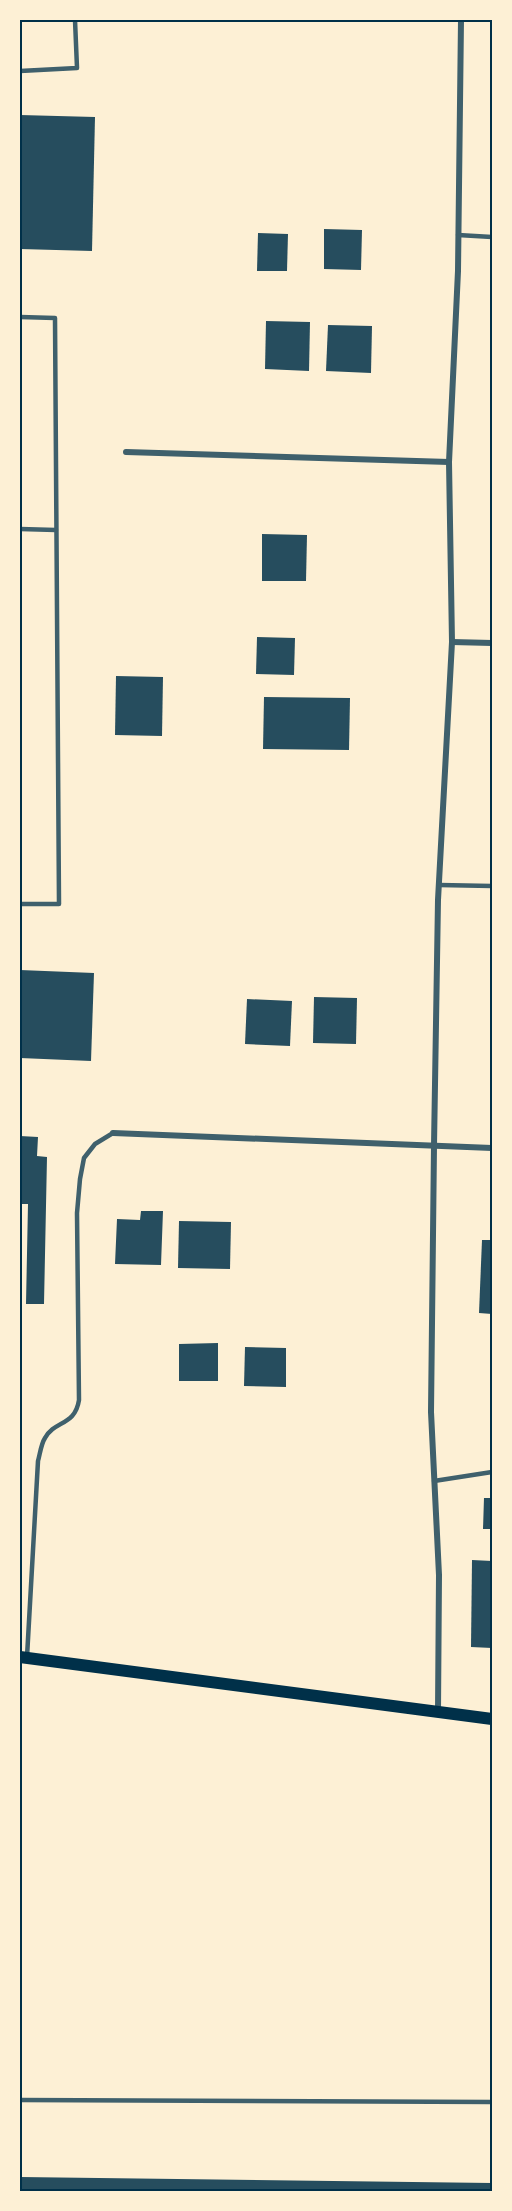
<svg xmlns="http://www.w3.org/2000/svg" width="512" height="2211" font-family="'Space Grotesk',sans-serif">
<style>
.building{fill:#264d5e}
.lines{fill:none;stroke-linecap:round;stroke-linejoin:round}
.service{stroke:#3f606c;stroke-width:4.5}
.minor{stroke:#3f606c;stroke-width:6}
.secondary{stroke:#003049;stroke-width:12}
.neatline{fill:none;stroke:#003049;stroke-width:2}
</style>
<rect width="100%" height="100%" fill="#fdf0d5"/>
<g class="building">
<polygon points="20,115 95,117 92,251 20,249"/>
<polygon points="324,229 362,230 361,270 324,269"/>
<polygon points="258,233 288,234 287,271 257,271"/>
<polygon points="266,321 310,322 309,371 265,369"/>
<polygon points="328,325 372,326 371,373 326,371"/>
<polygon points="262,534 307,535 306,581 262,581"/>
<polygon points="257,637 295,638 294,675 256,674"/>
<polygon points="116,676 163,677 162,736 115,735"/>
<polygon points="264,697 350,698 349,750 263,749"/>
<polygon points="20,970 94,973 91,1061 20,1058"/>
<polygon points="314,997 357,998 356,1044 313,1043"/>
<polygon points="247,999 292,1001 290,1046 245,1044"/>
<polygon points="20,1136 38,1137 37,1156 47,1157 44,1304 26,1304 28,1204 20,1204"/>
<polygon points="141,1211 163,1211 161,1265 115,1264 117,1219 140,1220"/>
<polygon points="179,1221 231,1222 230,1269 178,1268"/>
<polygon points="482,1240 492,1240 492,1314 479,1313"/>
<polygon points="218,1343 218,1381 179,1381 179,1344"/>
<polygon points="245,1347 286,1348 286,1387 244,1386"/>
<polygon points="484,1498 492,1498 492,1529 483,1529"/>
<polygon points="472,1560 492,1561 492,1648 471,1647"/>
<polygon points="20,2177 492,2183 492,2192 20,2192"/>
</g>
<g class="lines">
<g class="service">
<polyline points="20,71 77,68 75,20"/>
<polyline points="458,235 492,237"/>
<polyline points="20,317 55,318 59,904 20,904"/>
<polyline points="20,529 56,530"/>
<polyline points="439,885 492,886"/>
<polyline points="434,1481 492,1472"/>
<path d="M27,1657L38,1461C40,1454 41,1444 45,1438C55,1420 75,1426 79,1400L77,1213L80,1179L84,1158L95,1144L113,1133"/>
<polyline points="20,2100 492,2102"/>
</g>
<g class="minor">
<polyline points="126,452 449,462"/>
<polyline points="452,642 492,643"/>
<polyline points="113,1133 492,1148"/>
<polyline points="438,1711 439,1575 431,1412 434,1146 438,900 452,642 449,462 458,271 461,20"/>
</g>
<polyline class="secondary" points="20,1657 492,1719"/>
</g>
<rect width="512" height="2211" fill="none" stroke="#fdf0d5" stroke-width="42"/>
<rect x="21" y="21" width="470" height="2169" class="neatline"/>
</svg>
